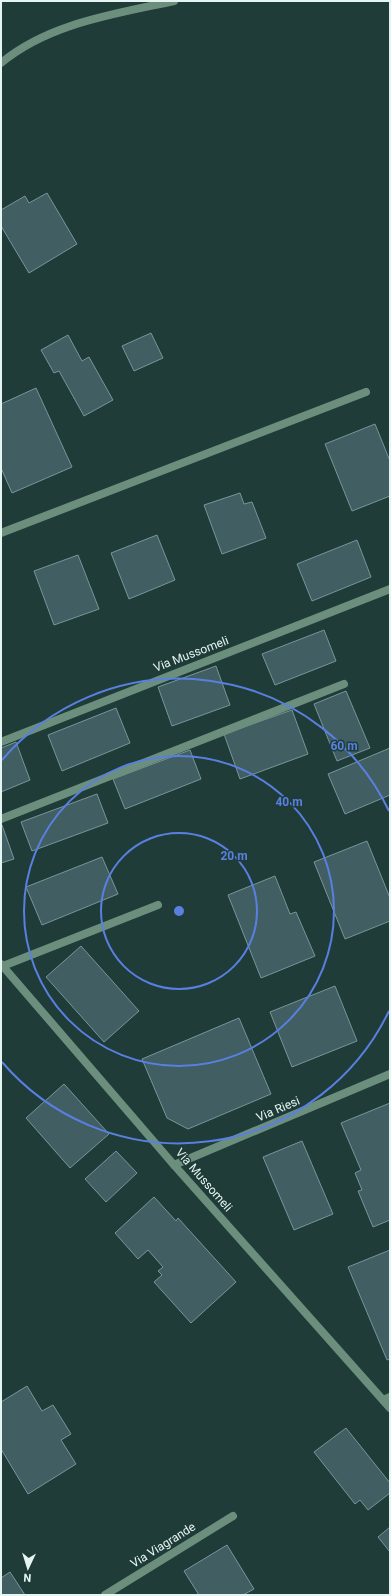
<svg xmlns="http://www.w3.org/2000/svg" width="391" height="1596" font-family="Roboto,sans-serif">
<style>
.building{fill:#415e63;stroke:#77969b}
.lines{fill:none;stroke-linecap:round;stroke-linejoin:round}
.service{stroke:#6c8f7d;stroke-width:8}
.minor{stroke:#6c8f7d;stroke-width:8}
.tertiary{stroke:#6c8f7d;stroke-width:8}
.ring{fill:none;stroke:#5980e0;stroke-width:2}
.labels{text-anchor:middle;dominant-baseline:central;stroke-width:3;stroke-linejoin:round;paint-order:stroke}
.street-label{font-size:12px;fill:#e5f5f2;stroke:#1f3c38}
.centre{fill:#5980e0;stroke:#1f3c38;stroke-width:2}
.ring-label{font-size:12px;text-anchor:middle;font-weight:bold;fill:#5980e0;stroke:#1f3c38;stroke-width:3;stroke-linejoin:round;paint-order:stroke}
</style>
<rect width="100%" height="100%" fill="#1f3c38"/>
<g class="building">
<polygon points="47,193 77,244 29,273 1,226 1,210 25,196 29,203"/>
<polygon points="151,333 163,358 134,371 122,346"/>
<polygon points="68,335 82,361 89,357 113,400 84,416 59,371 54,373 41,350"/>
<polygon points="36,388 72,467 12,493 1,468 1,404"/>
<polygon points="375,424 390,461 390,496 352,511 325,444"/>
<polygon points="240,493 244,504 252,502 266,538 222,554 204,505"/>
<polygon points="157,535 175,580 129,599 111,553"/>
<polygon points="357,540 371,577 312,601 297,564"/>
<polygon points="78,555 99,609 54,625 34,571"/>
<polygon points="324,630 336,661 275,685 262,654"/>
<polygon points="216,666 230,705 172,726 158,687"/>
<polygon points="346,691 370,748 337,761 314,704"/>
<polygon points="116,708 130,743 62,771 48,735"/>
<polygon points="292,710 308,754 240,779 224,734"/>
<polygon points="16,742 30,780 1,792 1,748"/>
<polygon points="390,748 390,795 345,814 328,774"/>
<polygon points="190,750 201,779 125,809 113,779"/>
<polygon points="97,794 108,823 32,851 21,822"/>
<polygon points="2,825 14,859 1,863 1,826"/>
<polygon points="367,841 390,898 390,921 345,939 314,862"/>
<polygon points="102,857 118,894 42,925 26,887"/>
<polygon points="275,876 290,914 296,912 315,956 261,978 228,895"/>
<polygon points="81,946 139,1011 104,1042 46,977"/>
<polygon points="335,986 357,1041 292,1067 270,1012"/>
<polygon points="239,1018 271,1094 188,1129 167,1118 142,1059"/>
<polygon points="64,1084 109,1134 70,1168 26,1118"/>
<polygon points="390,1103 390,1220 373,1227 358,1191 362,1190 355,1173 361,1170 341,1123"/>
<polygon points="302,1141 333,1214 294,1230 263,1157"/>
<polygon points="116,1151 137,1173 106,1202 85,1179"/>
<polygon points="154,1197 176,1221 178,1218 236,1282 191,1323 154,1282 162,1275 158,1271 163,1267 148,1250 138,1259 115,1233"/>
<polygon points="390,1250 390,1359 387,1360 348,1267"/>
<polygon points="27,1386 42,1411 53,1405 71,1434 61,1440 76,1464 28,1494 1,1449 1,1402"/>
<polygon points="346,1428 390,1483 390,1493 368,1510 360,1500 355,1504 314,1452"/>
<polygon points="390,1527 390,1552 378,1537"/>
<polygon points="227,1545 254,1589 243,1595 199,1595 184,1571"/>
<polygon points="10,1572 25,1595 1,1595 1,1578"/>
</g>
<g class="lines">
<g class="service">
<polyline points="1,819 344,684"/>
<polyline points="3,966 158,905"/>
</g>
<g class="minor">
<polyline points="1,533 366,392"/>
<polyline points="1,742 390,589"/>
<polyline points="1,964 174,1165 390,1408"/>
<polyline points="174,1165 390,1074"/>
<polyline points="383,1400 390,1397"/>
<polyline points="105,1595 233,1516"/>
</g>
<path class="tertiary" d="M1,63C49,23 115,14 174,1"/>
</g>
<g class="ring">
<circle cx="179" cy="911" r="78"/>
<circle cx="179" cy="911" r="155"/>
<path d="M389 1011A233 233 0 0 1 2 1062M2 760A233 233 0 0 1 389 811"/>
</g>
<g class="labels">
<g class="street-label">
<text transform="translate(191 654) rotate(-21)">Via Mussomeli</text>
<text transform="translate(278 1109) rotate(-23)">Via Riesi</text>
<text transform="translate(204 1180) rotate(49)">Via Mussomeli</text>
<text transform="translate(163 1545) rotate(-32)">Via Viagrande</text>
</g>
</g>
<circle cx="179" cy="911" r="6" class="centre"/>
<g class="ring-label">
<text x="344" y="750">60 m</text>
<text x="289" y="806">40 m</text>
<text x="234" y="860">20 m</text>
</g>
<rect width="391" height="1596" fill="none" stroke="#e5f5f2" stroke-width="4"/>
<g transform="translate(28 1568) rotate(184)" stroke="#1f3c38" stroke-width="3" paint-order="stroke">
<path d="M0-3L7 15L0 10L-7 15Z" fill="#e5f5f2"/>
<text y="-6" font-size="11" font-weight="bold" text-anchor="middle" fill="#e5f5f2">N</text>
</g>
</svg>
